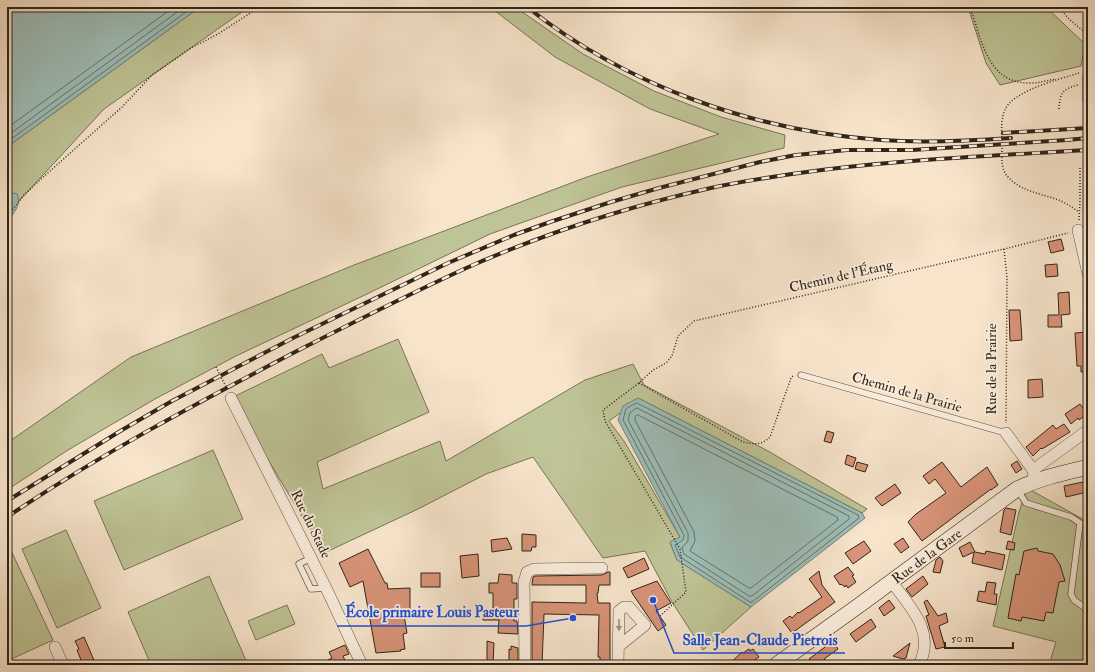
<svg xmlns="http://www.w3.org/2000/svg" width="1095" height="672" font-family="'IM FELL Double Pica',serif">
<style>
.green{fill:#bfc496;stroke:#777457}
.water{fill:#9dbeb8;stroke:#718178}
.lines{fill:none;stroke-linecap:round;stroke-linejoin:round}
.shore{stroke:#667268;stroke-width:1}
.building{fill:#d89378;stroke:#2f2518}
.lane-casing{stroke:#615545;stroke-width:7}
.street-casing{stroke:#615545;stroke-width:12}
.secondary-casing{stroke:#2f2518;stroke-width:16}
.path{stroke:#2f2518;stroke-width:1.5;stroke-dasharray:1 2;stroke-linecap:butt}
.lane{stroke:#faeddd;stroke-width:5.5}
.street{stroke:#faeddd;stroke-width:11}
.secondary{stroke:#faeddd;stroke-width:15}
.rail-casing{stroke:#2f2518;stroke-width:4}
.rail{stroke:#faeddd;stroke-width:2.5;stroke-dasharray:8;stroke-linecap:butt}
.oneway{fill:#9f9384}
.labels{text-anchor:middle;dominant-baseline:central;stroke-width:3.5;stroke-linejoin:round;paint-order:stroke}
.street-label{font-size:14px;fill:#2f2518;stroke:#faeddd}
.leader{fill:none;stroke:#1d4ed8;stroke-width:1.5}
.callout-dot{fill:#1d4ed8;stroke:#faeddd;stroke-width:1.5}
.callout-label{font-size:15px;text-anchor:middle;font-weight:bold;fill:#1d4ed8;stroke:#faeddd;stroke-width:3.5;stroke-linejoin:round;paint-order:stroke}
</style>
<rect width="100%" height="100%" fill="#f7e4cb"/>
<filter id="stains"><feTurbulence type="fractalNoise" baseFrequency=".005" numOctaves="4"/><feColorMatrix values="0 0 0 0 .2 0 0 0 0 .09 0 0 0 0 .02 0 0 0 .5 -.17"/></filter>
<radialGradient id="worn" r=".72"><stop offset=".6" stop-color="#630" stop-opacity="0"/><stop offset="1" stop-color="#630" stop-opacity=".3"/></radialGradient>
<g class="green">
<polygon points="200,7 249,7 104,109 7,214 7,147"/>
<polygon points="490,7 515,7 583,54 654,91 721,117 785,135 784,148 622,187 490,234 367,294 236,356 155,399 68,450 7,490 7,443 131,357 354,265 587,177 719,134 650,109 555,57"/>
<polygon points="968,7 1046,7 1085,44 1081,66 1000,85 986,63"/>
<polygon points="398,339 429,412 317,462 323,489 440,441 446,461 585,380 633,364 644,385 768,451 867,509 862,513 640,399 609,421 624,441 680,537 670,543 677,560 751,607 703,650 672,602 645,551 603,558 533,457 486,474 418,509 324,553 231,398 322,354 329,368"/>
<polygon points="213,450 243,519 124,570 94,501"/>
<polygon points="1027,488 1088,522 1088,665 1049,665 1056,642 993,626 1019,512"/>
<polygon points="66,530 101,608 57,628 22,549"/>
<polygon points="7,542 53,640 7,661"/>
<polygon points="209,576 248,665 151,665 128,612"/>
<polygon points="287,605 295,624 256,640 248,621"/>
</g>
<g class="water">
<polygon points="7,7 200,7 7,147"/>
<path d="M10,193H14L17,194C22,205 13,214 7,222V194Z"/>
<polygon points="638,398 862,513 865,518 751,607 677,560 670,542 680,537 618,420 623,406"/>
</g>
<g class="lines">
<g class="shore">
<polyline points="7,128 174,7"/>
<polyline points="7,136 184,7"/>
<polyline points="7,142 193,7"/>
<polygon points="637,403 858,515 859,518 752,602 750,602 680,557 675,545 683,540 684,535 623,420 626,409"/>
<polygon points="637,408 849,516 849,519 752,596 749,596 684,554 682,548 688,541 688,533 628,420 630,413"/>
<polygon points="638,415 837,517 838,520 751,588 749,588 690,551 695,541 694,532 635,420 635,417"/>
</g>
</g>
<g class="building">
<polygon points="1061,239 1064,250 1051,253 1048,242"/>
<polygon points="1057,264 1058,276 1046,277 1045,265"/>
<polygon points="1069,292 1070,314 1061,315 1062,327 1048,327 1048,315 1059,315 1058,293"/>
<polygon points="1009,310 1020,310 1022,340 1010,341"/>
<polygon points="1088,332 1088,372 1081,372 1081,366 1077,366 1075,333"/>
<polygon points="1042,379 1043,397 1028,398 1028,380"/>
<polygon points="1080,404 1087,414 1079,420 1078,418 1071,424 1065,414"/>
<polygon points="1064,424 1070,432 1042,449 1041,448 1033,456 1026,447 1053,425 1056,429"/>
<polygon points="827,431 834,433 831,443 824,441"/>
<polygon points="847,455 856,458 853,467 845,464"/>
<polygon points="1017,461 1022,469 1016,473 1011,465"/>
<polygon points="857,462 868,465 865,472 855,469"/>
<polygon points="942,462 961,487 987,467 998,485 991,490 991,489 922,541 908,522 916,514 946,493 935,479 929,484 923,476"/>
<polygon points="1088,481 1088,492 1066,497 1064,486"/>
<polygon points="895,484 901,493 882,506 875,498"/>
<polygon points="1006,508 1016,510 1011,535 1000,532 1004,510"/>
<polygon points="522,534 536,535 536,547 532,547 531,551 522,551"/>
<polygon points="507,538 512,549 492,552 491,540"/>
<polygon points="903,538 909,547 901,553 894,544"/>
<polygon points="864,541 871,551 853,564 845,553"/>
<polygon points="1008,541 1015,543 1014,550 1006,549"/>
<polygon points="970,542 975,552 985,554 986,551 1005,555 1002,570 972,563 974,552 963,557 959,548"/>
<polygon points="1037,548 1038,551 1053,554 1060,565 1065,581 1059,582 1053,613 1046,612 1044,621 1022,617 1021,621 1008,618 1016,574 1019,575 1024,551"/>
<polygon points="368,549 385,583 387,583 388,589 410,588 410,614 404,615 407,633 403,634 405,649 400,650 401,651 376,653 363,581 350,587 339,563"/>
<polygon points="478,554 479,576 462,578 460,556"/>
<polygon points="940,557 943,561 940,573 933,572 936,560"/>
<polygon points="644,558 649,569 628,578 623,568"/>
<polygon points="848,567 854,575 852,576 856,582 848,588 846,585 845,587 841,584 840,585 834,576"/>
<polygon points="819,571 822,585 835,602 792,633 783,621 790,616 792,618 798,612 799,613 822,597 809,579"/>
<polygon points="608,572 610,572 610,585 599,585 598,593 597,593 598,603 610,603 610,665 600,665 600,657 598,657 599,615 544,614 542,665 532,665 532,602 586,603 586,585 532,585 533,577 535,576 602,575"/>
<rect x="421" y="573" width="19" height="14"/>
<polygon points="499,574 512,575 512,583 517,583 517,599 514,599 514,621 517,621 518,634 498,633 499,620 483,620 483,612 493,612 493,593 489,593 489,583 498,583"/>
<polygon points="923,576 928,584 912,597 906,589"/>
<polygon points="657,581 671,603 656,611 666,625 658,631 634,596 631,591"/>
<polygon points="987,582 996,583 994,594 997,594 996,605 977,601 979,591 985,592"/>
<polygon points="889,600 895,608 884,616 879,608"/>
<polygon points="927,600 938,616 946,613 948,622 939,626 945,647 936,649 926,616 929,615 924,602"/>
<polygon points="871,619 876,627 856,642 850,634"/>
<polygon points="84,637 96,665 83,665 77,650 79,649 75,641"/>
<polygon points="487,641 494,643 493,665 487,665"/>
<polygon points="833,641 838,649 824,659 828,665 814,665 809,659"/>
<polygon points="910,643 906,658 903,659 893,656"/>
<polygon points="345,645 349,654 343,656 346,663 341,665 318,665 332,658 329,652"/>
<polygon points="511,646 518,648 518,664 509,664 509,649 511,650"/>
<polygon points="749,649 750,651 753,649 759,657 747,665 728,665 742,652 743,653"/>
</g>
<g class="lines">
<g class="lane-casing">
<g id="lane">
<polyline points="801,375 1006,433"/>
<polyline points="1017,489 1026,503 1071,517 1080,523 1071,594 1074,600 1088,610"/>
<polyline points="311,558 299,564 311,589 325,588"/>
</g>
</g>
<g class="street-casing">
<g id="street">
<polyline points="1088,77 1088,99"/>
<polyline points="1078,230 1088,274"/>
<polyline points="231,398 327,590 362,665"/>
<polyline points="1006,433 1033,470 1034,476"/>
<polyline points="1033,470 1088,430"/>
<path d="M891,581C910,607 936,631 919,665"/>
<polyline points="55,647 63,665"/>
<polyline points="525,665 524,582 527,572 534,569 602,568"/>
<polyline points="618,665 619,611 624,607 629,607 645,625 619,646"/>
</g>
</g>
<g class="secondary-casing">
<g id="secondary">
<path id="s1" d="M776,665L861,604L1017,489C1040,478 1063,473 1088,467"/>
</g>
</g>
<g class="path">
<path d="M970,7C982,40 987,85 1032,83C1040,83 1048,80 1056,79"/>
<polyline points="1058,7 1070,20 1088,35"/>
<path d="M1079,73C1060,79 1012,91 1005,110C1000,121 1002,135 1002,146C1002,157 1000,170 1009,178C1022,192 1044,194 1061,201C1068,204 1073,208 1079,212"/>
<path d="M1059,109C1060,93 1062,89 1078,85"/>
<polyline points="7,217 24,195 41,179 122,107 152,75 191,48 218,34 249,14 258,7"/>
<polyline points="1079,220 1080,201 1080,166"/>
<polyline points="1004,249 1007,278 1006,423"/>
<polyline points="216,367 227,389"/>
<path d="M639,383L743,442C754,444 761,446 770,437L791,378L794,375"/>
<polyline points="660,616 686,592 680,549 605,421 603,410 639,383 653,370 666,363 672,356 678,336 694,321 1004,249 1068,233"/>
</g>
<use href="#lane" class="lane"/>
<use href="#street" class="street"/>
<use href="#secondary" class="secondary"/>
<g class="rail-casing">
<g id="rail">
<path d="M527,7C627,86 754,131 881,140C924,143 968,141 1011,138"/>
<polyline points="1003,133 1088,128"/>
<polyline points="7,501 122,430 172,401 293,338 448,263 514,235 550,222 611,202 659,188 760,162 796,155 847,150 912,150 1067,140 1088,138"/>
<path d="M7,517C99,455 197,403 295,352C354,322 413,292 473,265C549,232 630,206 711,188C738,182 765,178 792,174C890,160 989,156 1088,150"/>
</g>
</g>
<use href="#rail" class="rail"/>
</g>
<defs><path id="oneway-solid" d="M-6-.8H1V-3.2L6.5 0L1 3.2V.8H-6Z"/></defs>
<use class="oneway" href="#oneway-solid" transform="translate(619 625) rotate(90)"/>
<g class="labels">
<g class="street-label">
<text transform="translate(841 276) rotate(-13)">Chemin de l'Étang</text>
<text transform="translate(991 369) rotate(-90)">Rue de la Prairie</text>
<text transform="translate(907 392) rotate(16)">Chemin de la Prairie</text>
<text transform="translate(311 524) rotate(64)">Rue du Stade</text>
<text stroke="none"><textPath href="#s1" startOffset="186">Rue de la Gare</textPath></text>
</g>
</g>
<path class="leader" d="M573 618L526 626H337M653 600L674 653H845"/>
<g class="callout-dot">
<circle cx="573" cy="618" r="4"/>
<circle cx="653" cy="600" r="4"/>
</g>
<g class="callout-label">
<text x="432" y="617">École primaire Louis Pasteur</text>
<text x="760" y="645">Salle Jean-Claude Pietrois</text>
</g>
<rect width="1095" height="672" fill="none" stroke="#f7e4cb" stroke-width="24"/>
<rect x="8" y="8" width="1079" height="656" fill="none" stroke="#2f2518" stroke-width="2"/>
<rect x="12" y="12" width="1071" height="648" fill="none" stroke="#2f2518"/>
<path d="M945 642v6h68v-6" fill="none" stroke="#2f2518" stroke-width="2"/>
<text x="951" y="642" font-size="12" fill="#2f2518" stroke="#faeddd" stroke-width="3" paint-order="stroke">50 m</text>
<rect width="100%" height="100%" filter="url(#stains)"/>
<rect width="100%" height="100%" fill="url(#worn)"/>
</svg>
